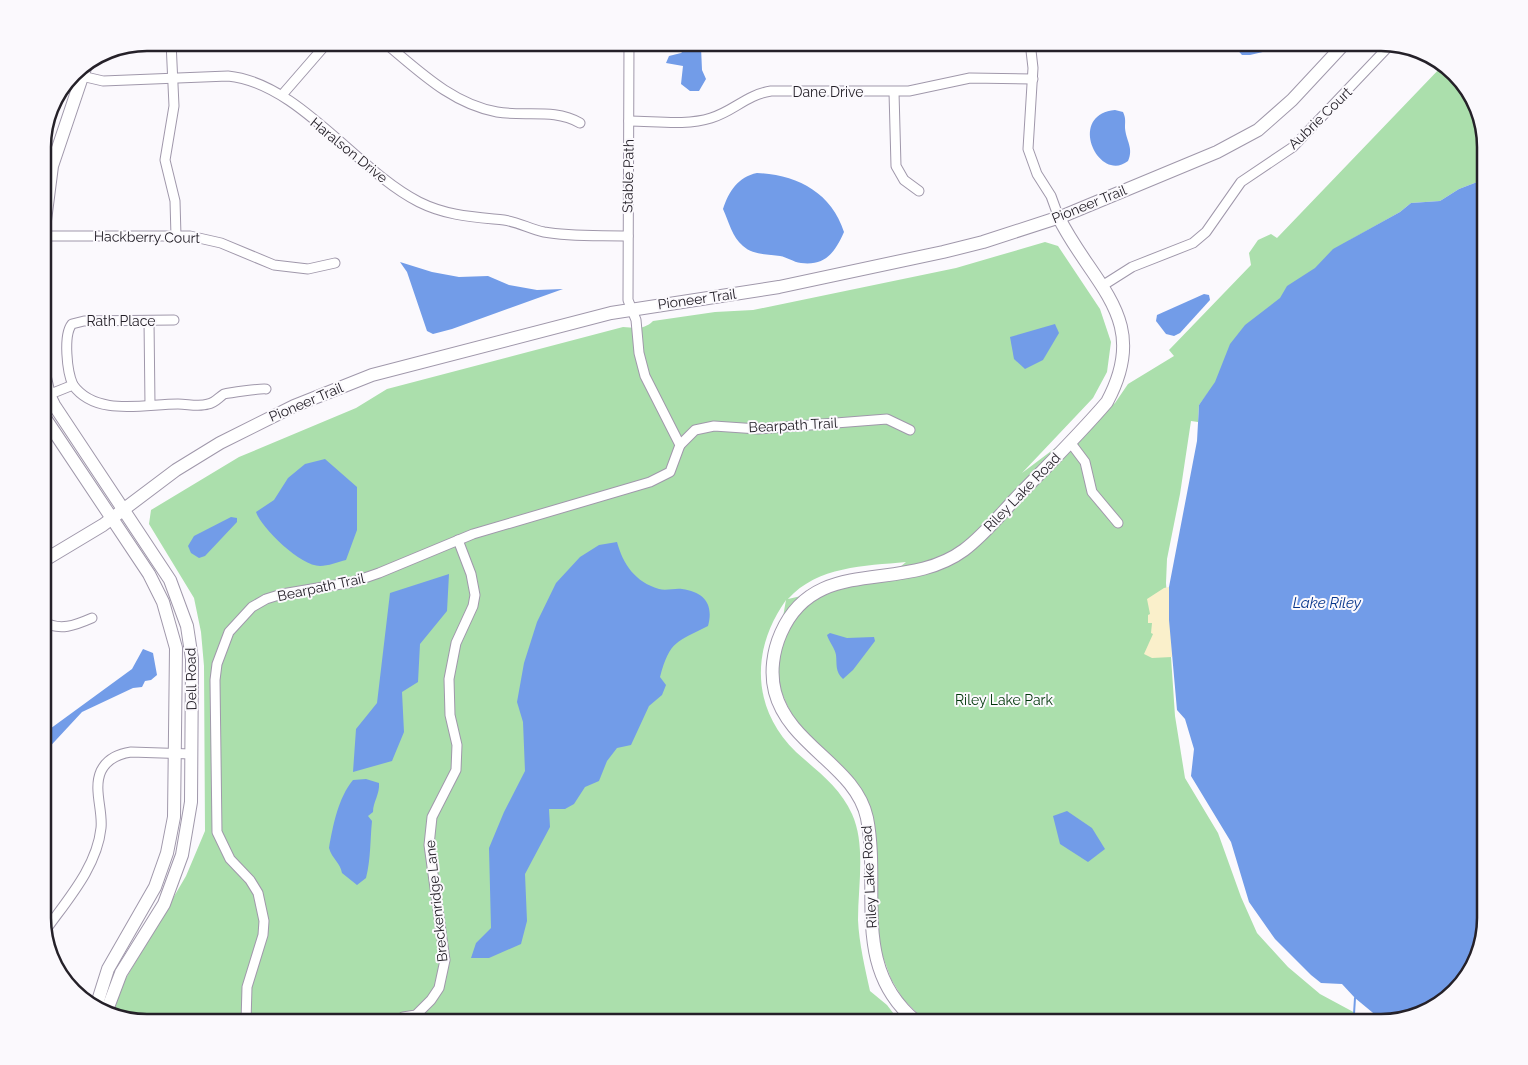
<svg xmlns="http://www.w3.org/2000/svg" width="1528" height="1065" font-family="Raleway,sans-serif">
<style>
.green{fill:#abdfac;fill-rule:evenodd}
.sand{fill:#faf0cb}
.water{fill:#729ce8}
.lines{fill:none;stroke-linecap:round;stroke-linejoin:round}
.stream{stroke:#729ce8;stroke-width:2}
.street-casing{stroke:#a098ab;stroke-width:11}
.secondary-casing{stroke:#a098ab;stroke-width:14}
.street{stroke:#fff;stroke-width:9}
.secondary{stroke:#fff;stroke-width:12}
.labels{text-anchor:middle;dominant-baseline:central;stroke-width:4;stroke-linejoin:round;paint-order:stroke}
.street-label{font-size:14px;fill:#252129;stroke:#fbf9fd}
.park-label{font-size:14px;fill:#00370a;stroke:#fbf9fd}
.water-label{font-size:15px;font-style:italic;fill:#07368c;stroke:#fbf9fd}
.rim{fill:none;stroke:#252129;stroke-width:2.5}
</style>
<rect width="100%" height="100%" fill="#fbf9fd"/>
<path class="green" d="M1443,65L1472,95L1485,147V179L1459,189L1440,201L1411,203L1400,212L1350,240L1208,393L1199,405L1198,422L1191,421L1180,494L1167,559L1166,583L1175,716L1185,778L1218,833L1241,897L1257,933L1288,967L1320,994L1372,1022H926L903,999L891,979L882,954L876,928L875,833L869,807L801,736L773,673L786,600C751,649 751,708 796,752C817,771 840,787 852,814C866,845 858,886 858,920C859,943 865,968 870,991L887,1005L900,1022H148L114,1012L122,985L186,876L205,831L204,666L201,632L194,598L149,524L151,510L239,457L356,408L387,389L623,327C635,328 644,330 653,321L715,312L753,310L956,268L1045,242L1058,246L1100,309L1111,342L1107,372L1093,398L1022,473L1115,403L1128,384L1174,356L1169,350L1251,265L1249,253L1258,240L1271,234L1277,238ZM906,562L889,576L788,599C818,566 864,566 906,562Z"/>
<polygon class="sand" points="1169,587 1172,657 1152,658 1144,654 1153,634 1151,633 1152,623 1148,623 1148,615 1150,614 1147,599 1164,588"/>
<g class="water">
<polygon points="1231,43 1231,42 1287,43 1267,51 1250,55 1242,55"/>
<polygon points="691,44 701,47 702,70 706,79 699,91 690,91 681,84 683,66 666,63 669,56 681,53"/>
<path d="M1115,110L1123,112C1126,118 1125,122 1125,128C1126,141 1134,148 1128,161C1099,184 1066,115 1115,110Z"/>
<path d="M757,173C797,175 831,192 844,232C835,252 826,266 801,263C793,262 787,257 780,256C767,254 753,255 743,246C732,237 729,222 723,209C729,191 738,177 757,173Z"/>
<polygon points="1485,179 1485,918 1468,976 1433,1009 1384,1022 1355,998 1342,984 1321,983 1311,975 1275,939 1249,902 1231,842 1191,776 1194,749 1185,719 1177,710 1169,620 1169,587 1197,441 1199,405 1215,382 1230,344 1245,325 1280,298 1287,286 1315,268 1333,249 1400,212 1411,203 1440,201 1459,189"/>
<polygon points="400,262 432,272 459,277 488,276 509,285 537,290 563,289 452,329 433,334 427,331 407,272"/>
<polygon points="1204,294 1209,295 1210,300 1180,333 1174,336 1166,334 1156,321 1157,315"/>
<polygon points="1055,324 1059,333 1043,360 1025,369 1014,359 1010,337"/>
<path d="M43,448C51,462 47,460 49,474C51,494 57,493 43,511Z"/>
<path d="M325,459L357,487V530L346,560C338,562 328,566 320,566C301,566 262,529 256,512L274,500L288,478L305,464Z"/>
<polygon points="231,517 237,518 237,522 205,556 199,558 191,553 188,546 194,536"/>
<path d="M617,542C623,564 635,582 659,589C666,591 675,588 682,589C704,592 714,604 708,626C677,642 670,640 660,677L666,685L662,695L649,706L631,745L617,748L607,761L599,781L585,787L574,804L565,809H549L550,827L525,874L527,921L521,944L489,958H471L476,943L491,928L489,848L504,812L525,771L523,722L517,702L524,663L537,622L556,583L580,557L599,545Z"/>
<polygon points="449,574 447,611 420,644 418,682 402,692 404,732 392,761 353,772 356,729 377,703 390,593"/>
<path d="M830,633L847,638L874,637L875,641L853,670L843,679C835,672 837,664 836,655C835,648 829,642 827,635Z"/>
<polygon points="143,649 153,653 157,675 151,680 145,681 142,687 133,688 82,712 43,754 43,734 132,669"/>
<path d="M366,779L379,783C380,794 373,802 373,812L368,816L372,821C370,841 371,858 366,878L357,885L342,873C340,862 332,859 329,848C333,826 338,798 353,780Z"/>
<polygon points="1067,811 1092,828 1105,849 1088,862 1060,844 1053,816"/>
</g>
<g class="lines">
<polyline class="stream" points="1355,998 1354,1014 1357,1022"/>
<g class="street-casing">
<g id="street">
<polyline points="171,42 174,106 165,160 175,201 176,236"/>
<path d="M384,42C419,71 452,104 497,112C525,117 554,108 580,123"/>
<polyline points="1030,42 1033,68 1028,149 1037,174 1051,196 1059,218"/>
<path d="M73,74L103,81L228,76C299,83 356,170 419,202C447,216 474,217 504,220C518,222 530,229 544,232C571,237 600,235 628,236"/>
<polyline points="894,92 896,166 904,180 919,191"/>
<polyline points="282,95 328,42"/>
<path d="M629,121C655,121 686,126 711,118C734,111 746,95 771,91H909L970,78L1033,79"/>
<polyline points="43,236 190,236 221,243 274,265 308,269 335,263"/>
<polyline points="1102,286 1132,267 1193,243 1206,232 1241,182 1293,147 1390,45"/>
<polyline points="149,321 150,405"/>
<path d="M73,385C67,372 63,335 72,324L84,321L174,320"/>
<path d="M43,397L73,385C96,417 144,404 178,404C188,404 199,407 208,404C215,403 219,397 224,394C228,393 262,388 266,389"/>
<polyline points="1070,442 1085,462 1092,492 1118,523"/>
<polyline points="680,445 695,430 714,426 758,429 887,419 910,430"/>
<path d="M43,621C59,632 76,625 92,618"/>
<path d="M45,931C67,900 97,867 101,828C103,810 93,789 101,771C107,759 117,754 131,752L191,754"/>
<polyline points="403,1017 416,1015 431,1000 439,988 445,960 429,845 432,817 456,770 457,745 450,715 449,679 456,643 473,606 475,595 471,574 458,540"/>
<polyline points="246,1022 247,987 263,935 264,921 258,893 250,880 230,859 217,832 215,680 217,664 229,632 252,607 266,599 282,594 353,582 379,573 473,534 650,482 670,472 680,445 645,376 639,353 636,320 628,300 629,42"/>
</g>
</g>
<g class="secondary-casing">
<g id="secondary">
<polyline points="43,236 52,166 86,65"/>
<polyline points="43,369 49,395 54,405 170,580 187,626 192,659 191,802 182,855 164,904 121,973 107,1010"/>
<polyline points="43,415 149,574 163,602 176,648 174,817 167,853 155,887 108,969 96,1007"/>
<polyline points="43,561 103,525 176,470 220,443 294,406 372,375 611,313 779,287 943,252 983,242 1063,216 1217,152 1258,130 1292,100 1346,42"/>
<path d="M917,1022C850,968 881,890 867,818C856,766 789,746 775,692C770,673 773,651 781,633C816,553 903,595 964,550C983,536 999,516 1015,499C1046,467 1078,436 1107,402C1152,319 1093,286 1059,218"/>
</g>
</g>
<use href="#street" class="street"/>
<use href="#secondary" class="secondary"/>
</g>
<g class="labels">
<g class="street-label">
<text x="828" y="92">Dane Drive</text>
<text transform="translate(1320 118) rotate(-44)">Aubrie Court</text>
<text transform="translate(349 150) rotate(39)">Haralson Drive</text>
<text transform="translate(628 176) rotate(-89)">Stable Path</text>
<text transform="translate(1089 204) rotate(-22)">Pioneer Trail</text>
<text transform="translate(147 237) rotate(1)">Hackberry Court</text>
<text transform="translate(697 299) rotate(-8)">Pioneer Trail</text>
<text x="121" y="321">Rath Place</text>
<text transform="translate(306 402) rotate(-23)">Pioneer Trail</text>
<text transform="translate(793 425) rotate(-3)">Bearpath Trail</text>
<text transform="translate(1022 492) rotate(-46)">Riley Lake Road</text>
<text transform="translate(321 587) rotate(-12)">Bearpath Trail</text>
<text transform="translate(191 679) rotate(-91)">Dell Road</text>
<text transform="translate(869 877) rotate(-93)">Riley Lake Road</text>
<text transform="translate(436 901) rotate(-96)">Breckenridge Lane</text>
</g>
<g class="park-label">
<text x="1004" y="700">Riley Lake Park</text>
</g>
<g class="water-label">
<text x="1327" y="603">Lake Riley</text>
</g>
</g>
<path d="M0 0H1528V1065H0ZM147 51H1381A96 96 0 0 1 1477 147V918A96 96 0 0 1 1381 1014H147A96 96 0 0 1 51 918V147A96 96 0 0 1 147 51Z" fill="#fbf9fd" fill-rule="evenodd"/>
<path class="rim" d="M147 51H1381A96 96 0 0 1 1477 147V918A96 96 0 0 1 1381 1014H147A96 96 0 0 1 51 918V147A96 96 0 0 1 147 51Z"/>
</svg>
